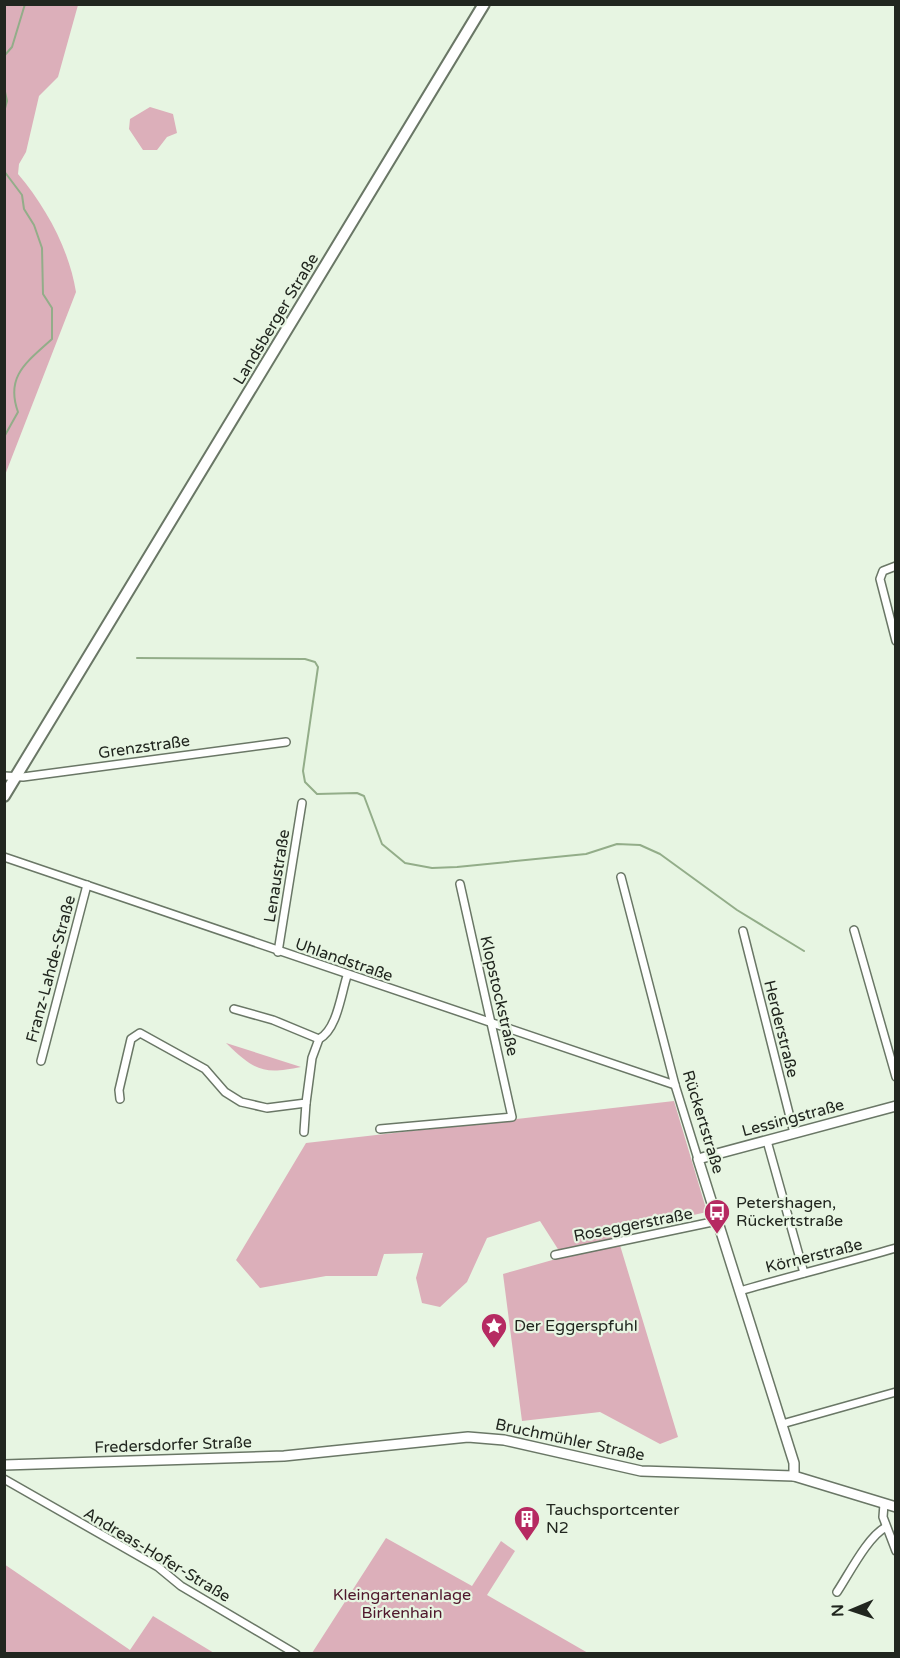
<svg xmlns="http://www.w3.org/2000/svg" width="900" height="1658" font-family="'Varela Round',sans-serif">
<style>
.green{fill:#dcafba}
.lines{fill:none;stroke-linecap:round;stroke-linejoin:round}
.stream{stroke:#93ad89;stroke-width:2}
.minor-casing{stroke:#6a7766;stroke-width:10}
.tertiary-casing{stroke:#6a7766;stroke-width:12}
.secondary-casing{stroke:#6a7766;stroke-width:14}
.minor{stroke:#fff;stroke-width:7}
.tertiary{stroke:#fff;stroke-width:9}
.secondary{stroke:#fff;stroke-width:10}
.labels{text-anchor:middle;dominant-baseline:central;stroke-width:4.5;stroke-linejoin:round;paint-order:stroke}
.street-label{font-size:16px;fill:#21261f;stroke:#e7f5e2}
.poi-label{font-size:16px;fill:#21261f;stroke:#e7f5e2;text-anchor:start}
.park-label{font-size:16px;fill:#4f162b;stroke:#e7f5e2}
</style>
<rect width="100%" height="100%" fill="#e7f5e2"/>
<g class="green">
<path d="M5,4L78,5L58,77L39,96L26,152L19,164L18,174C46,207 69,249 76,292L5,475Z"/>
<polygon points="150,107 173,114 177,133 167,137 157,150 143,150 129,129 130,119"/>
<path d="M226,1043L301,1067C262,1075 254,1070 226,1043Z"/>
<polygon points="674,1101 707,1212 616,1232 678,1437 660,1444 600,1412 522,1421 503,1274 563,1257 540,1221 487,1238 467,1282 440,1307 422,1303 416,1278 423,1253 384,1254 377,1276 326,1276 260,1288 236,1260 306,1143"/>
<polygon points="386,1538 472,1586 501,1541 515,1551 487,1595 588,1653 312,1653"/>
<polygon points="4,1564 130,1650 153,1616 214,1653 5,1653"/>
</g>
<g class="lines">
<g class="stream">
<polyline points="4,56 12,47 25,4"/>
<polyline points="4,87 7,101 4,112"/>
<path d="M4,171L22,195L24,209L34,225L42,248L43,294L52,308V339C27,362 5,376 18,412L4,437"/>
<polyline points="137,658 305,659 315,662 318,667 303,771 305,782 317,794 357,793 364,796 382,844 405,863 432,868 457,867 586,854 617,844 640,845 660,854 737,910 804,951"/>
</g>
<g class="minor-casing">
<g id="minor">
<polyline points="896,566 883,571 880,579 896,641"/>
<polyline points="4,776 23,777 286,742"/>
<polyline points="4,857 675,1085"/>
<polyline points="621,877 675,1085 698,1159"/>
<polyline points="854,930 896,1077"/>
<polyline points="743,931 794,1133"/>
<polyline points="278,952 302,803"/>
<polyline points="234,1009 273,1020 319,1039"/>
<polyline points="41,1061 87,885"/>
<path d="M120,1099L119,1090L131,1039L140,1033L205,1069L225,1092L241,1102L267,1108L306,1103L312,1058L319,1039C337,1030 341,994 347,976"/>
<polyline points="380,1129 512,1117 460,884"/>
<polyline points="304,1132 306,1103"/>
<polyline points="767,1141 804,1273"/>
<polyline points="555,1255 717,1221"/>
<path d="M740,1291C791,1276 844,1263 896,1248"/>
<polyline points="782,1424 896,1392"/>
<polyline points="4,1479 158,1567 181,1586 296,1654"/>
<polyline points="884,1504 883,1517 896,1551"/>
<path d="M837,1592C849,1574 868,1536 886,1527"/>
</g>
</g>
<g class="tertiary-casing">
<g id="tertiary">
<polyline points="4,1465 284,1456 468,1437 504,1440 641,1471 794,1476 896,1507"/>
<polyline points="794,1476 794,1463 698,1159 896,1106"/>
</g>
</g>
<g class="secondary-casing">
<polyline id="secondary" points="4,796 484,4"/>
</g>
<use href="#minor" class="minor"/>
<use href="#tertiary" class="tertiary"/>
<use href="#secondary" class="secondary"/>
</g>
<defs>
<g id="bus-pin" transform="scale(1.35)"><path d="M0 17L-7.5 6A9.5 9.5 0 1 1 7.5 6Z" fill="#b62a62" stroke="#e7f5e2"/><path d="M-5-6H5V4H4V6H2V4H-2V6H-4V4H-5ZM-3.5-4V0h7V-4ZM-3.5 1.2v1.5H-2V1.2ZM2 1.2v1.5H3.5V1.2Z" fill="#fff"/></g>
<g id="sight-pin" transform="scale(1.35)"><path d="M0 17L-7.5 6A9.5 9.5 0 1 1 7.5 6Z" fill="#b62a62" stroke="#e7f5e2"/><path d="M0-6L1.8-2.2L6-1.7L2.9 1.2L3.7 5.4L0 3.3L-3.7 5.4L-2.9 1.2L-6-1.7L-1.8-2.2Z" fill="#fff"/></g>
<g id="building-pin" transform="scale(1.35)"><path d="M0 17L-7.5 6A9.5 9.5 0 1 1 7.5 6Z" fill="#b62a62" stroke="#e7f5e2"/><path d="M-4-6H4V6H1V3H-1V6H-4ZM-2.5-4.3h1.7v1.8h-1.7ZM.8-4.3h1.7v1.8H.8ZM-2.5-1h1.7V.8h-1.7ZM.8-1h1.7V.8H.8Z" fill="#fff"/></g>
</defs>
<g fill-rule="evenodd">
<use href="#bus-pin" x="717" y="1212"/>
<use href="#sight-pin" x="494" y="1326"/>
<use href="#building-pin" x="527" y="1519"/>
</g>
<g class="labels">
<g class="street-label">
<text transform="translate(276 319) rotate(-59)">Landsberger Straße</text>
<text transform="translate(144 747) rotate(-8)">Grenzstraße</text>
<text transform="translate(277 876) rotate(-81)">Lenaustraße</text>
<text transform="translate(344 960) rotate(19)">Uhlandstraße</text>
<text transform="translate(51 969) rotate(-75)">Franz-Lahde-Straße</text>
<text transform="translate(499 996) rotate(77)">Klopstockstraße</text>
<text transform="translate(781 1029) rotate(76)">Herderstraße</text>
<text transform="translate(793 1118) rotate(-15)">Lessingstraße</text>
<text transform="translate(703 1122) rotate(73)">Rückertstraße</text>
<text transform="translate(633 1225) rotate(-11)">Roseggerstraße</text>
<text transform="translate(814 1256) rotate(-14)">Körnerstraße</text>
<text transform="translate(570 1440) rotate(12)">Bruchmühler Straße</text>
<text transform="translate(173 1445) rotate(-2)">Fredersdorfer Straße</text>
<text transform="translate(157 1555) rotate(31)">Andreas-Hofer-Straße</text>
</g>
<g class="poi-label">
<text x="736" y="1203">Petershagen,<tspan x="736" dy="18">Rückertstraße</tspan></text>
<text x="514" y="1326">Der Eggerspfuhl</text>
<text x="546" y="1510">Tauchsportcenter<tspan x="546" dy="18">N2</tspan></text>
</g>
<g class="park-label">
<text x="402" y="1595">Kleingartenanlage<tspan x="402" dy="18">Birkenhain</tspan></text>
</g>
</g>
<rect width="900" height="1658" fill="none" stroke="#21261f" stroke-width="12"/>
<g transform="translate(852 1610) rotate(268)" stroke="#e7f5e2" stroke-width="4.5" paint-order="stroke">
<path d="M0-4.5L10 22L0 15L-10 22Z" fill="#21261f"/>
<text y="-9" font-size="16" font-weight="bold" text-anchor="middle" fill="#21261f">N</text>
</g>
</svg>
